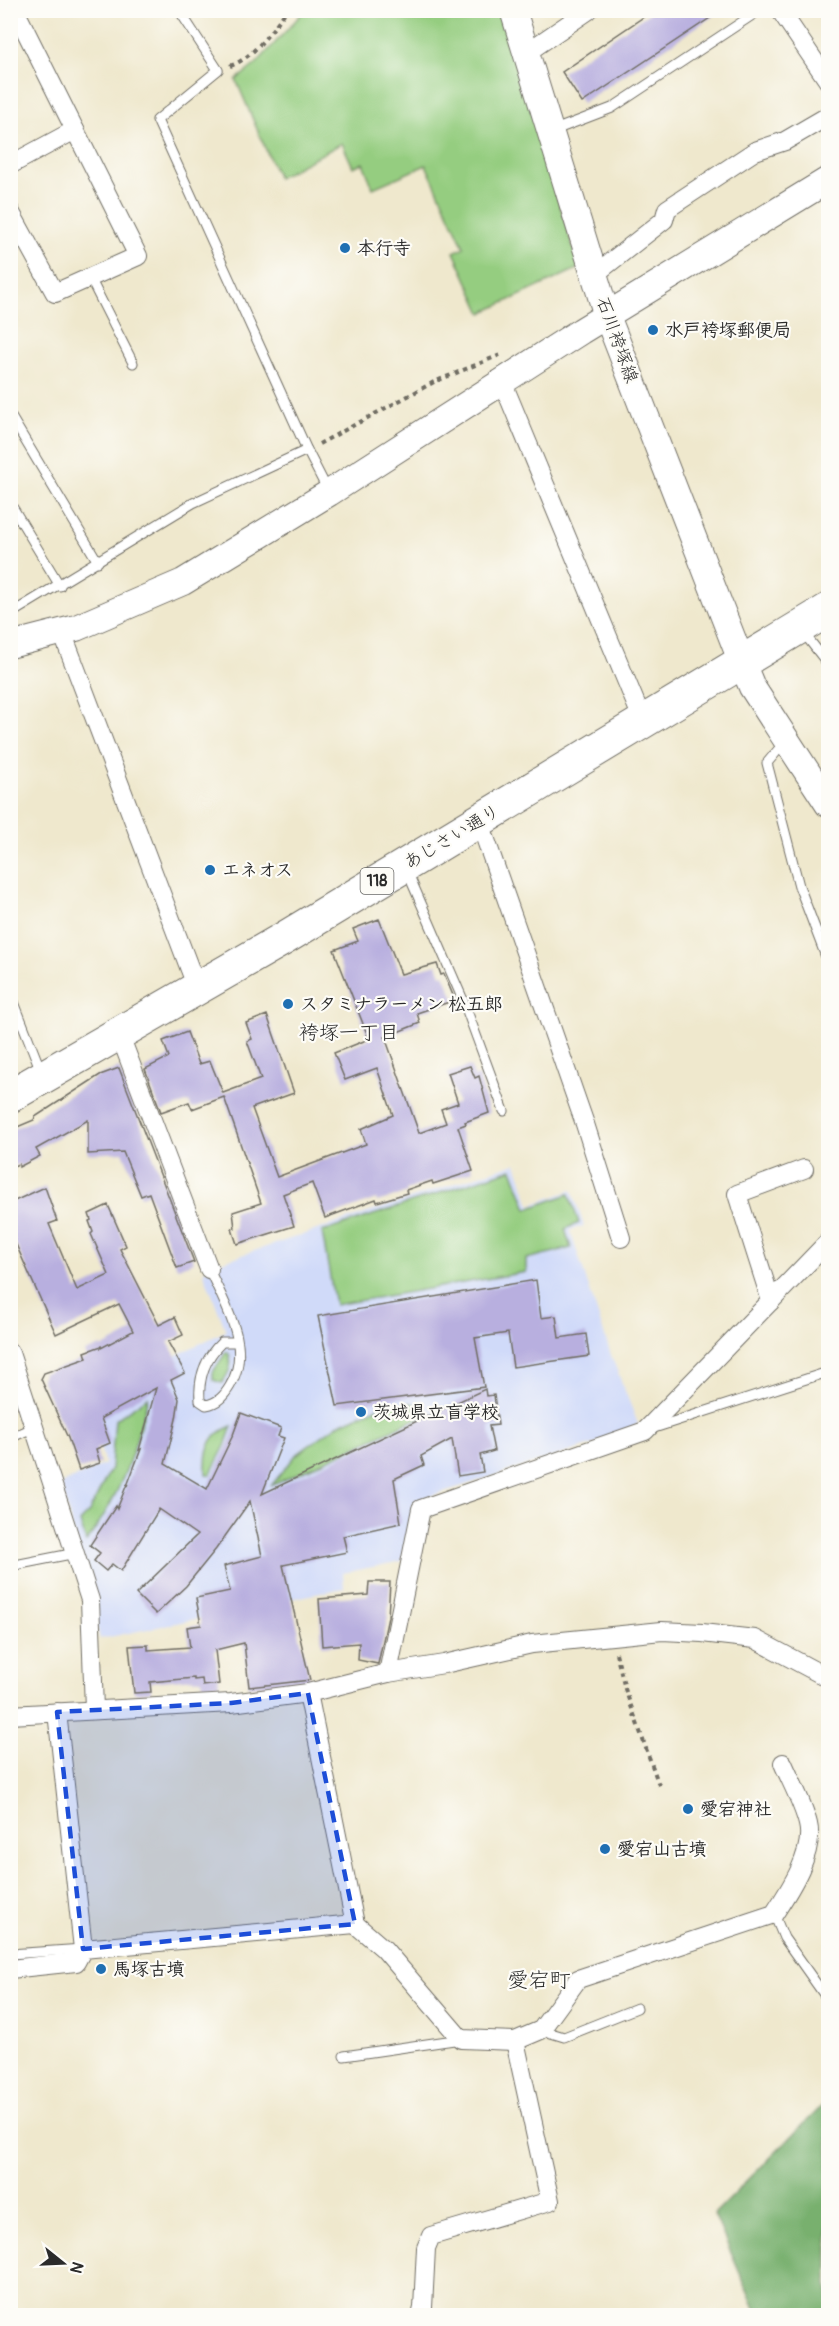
<svg xmlns="http://www.w3.org/2000/svg" width="839" height="2326" font-family="Pangolin,'Klee One',sans-serif">
<style>
.built{fill:#d0daf9}
.green{fill:#95cd80;stroke:#607c56;stroke-width:1.5}
.forest{fill:#78b06e;stroke:#526e4c;stroke-width:1.5}
.building{fill:#b8afdf}
.lines{fill:none;stroke-linecap:round;stroke-linejoin:round}
.lane-casing{stroke:#706d64;stroke-width:11}
.street-casing{stroke:#706d64;stroke-width:20}
.secondary-casing{stroke:#706d64;stroke-width:28}
.highway-casing{stroke:#706d64;stroke-width:35}
.path{stroke:#706d64;stroke-width:4;stroke-dasharray:4.5 4.5;stroke-linecap:butt}
.lane{stroke:#fff;stroke-width:9}
.street{stroke:#fff;stroke-width:18}
.secondary{stroke:#fff;stroke-width:26}
.highway{stroke:#fff;stroke-width:33}
.marked{fill:#1d4ed8;fill-opacity:0.2;stroke:#1d4ed8;stroke-width:4.5;stroke-dasharray:12 8;stroke-linejoin:round}
.poi-dot{fill:#1f6fb2;stroke:#fdfcf7;stroke-width:2}
.labels{text-anchor:middle;dominant-baseline:central;stroke-width:4.5;stroke-linejoin:round;paint-order:stroke}
.shield{fill:#fdfcf7;stroke:#6a6a68;stroke-width:1.5}
.shield-label{font-size:16px;font-weight:bold;fill:#2b2b2b}
.poi-label{font-size:18px;font-weight:bold;fill:#2b2b2b;stroke:#fdfcf7;text-anchor:start}
.street-label{font-size:18px;fill:#2b2b2b;stroke:#fdfcf7}
.neighbourhood-label{font-size:20px;fill:#2b2b2b;stroke:#fdfcf7}
.quarter-label{font-size:21px;fill:#2b2b2b;stroke:#fdfcf7}
</style>
<rect width="100%" height="100%" fill="#fdfcf7"/>
<filter id="ink" filterUnits="userSpaceOnUse"><feTurbulence type="fractalNoise" baseFrequency=".0167" numOctaves="2"/><feDisplacementMap in="SourceGraphic" scale="12" xChannelSelector="R" yChannelSelector="G"/><feConvolveMatrix kernelMatrix="1 2 1 2 8 2 1 2 1" color-interpolation-filters="sRGB"/></filter>
<filter id="wash" filterUnits="userSpaceOnUse"><feTurbulence type="fractalNoise" baseFrequency=".008" numOctaves="4" result="noise"/><feDisplacementMap in="SourceGraphic" scale="24" xChannelSelector="R" yChannelSelector="G"/><feGaussianBlur stdDeviation="1.35" result="paint"/><feColorMatrix in="noise" values="0 0 0 0 0 0 0 0 0 0 0 0 0 0 0 0 0 1.4 0 .05"/><feComposite in="paint" operator="in"/></filter>
<g filter="url(#wash)">
<rect width="100%" height="100%" fill="#efe8cd"/>
<polygon class="built" points="516,1163 530,1205 572,1190 584,1226 570,1230 611,1355 638,1424 610,1439 415,1501 402,1561 343,1573 344,1588 100,1639 61,1484 105,1464 86,1399 226,1331 203,1271 221,1262"/>
<g class="green">
<polygon points="304,11 501,11 579,268 482,313 454,252 464,247 426,165 373,188 363,163 353,167 342,143 278,178 236,80 256,64"/>
<polygon points="512,1169 527,1209 569,1194 579,1223 565,1229 571,1248 526,1259 526,1272 335,1305 322,1232"/>
<path d="M226,1352L229,1354C233,1365 229,1373 222,1383L213,1380V1372Z"/>
<path d="M148,1397C133,1456 122,1493 86,1542L80,1522L89,1512L111,1468L115,1420Z"/>
<path d="M411,1403C429,1410 437,1419 441,1438L424,1415L271,1486L296,1455L339,1424L377,1408Z"/>
<path d="M232,1426L225,1446L210,1475L206,1474C205,1450 208,1435 232,1426Z"/>
</g>
<polygon class="forest" points="828,2100 828,2310 811,2315 758,2315 714,2214"/>
<g id="blocks">
<g class="building">
<polygon points="654,10 722,10 582,103 562,72"/>
<polygon points="379,919 401,974 437,964 441,975 444,974 455,1000 417,1013 420,1023 385,1037 419,1133 446,1123 441,1109 458,1103 448,1073 470,1066 475,1078 479,1076 489,1113 465,1122 466,1124 458,1127 473,1171 433,1184 432,1181 406,1190 407,1193 377,1202 376,1199 325,1218 312,1183 283,1194 294,1226 237,1244 232,1229 235,1228 233,1212 261,1203 224,1097 192,1109 189,1102 161,1112 145,1069 169,1057 163,1041 187,1032 199,1064 210,1061 223,1093 261,1079 247,1041 252,1039 246,1023 267,1015 294,1093 252,1108 277,1177 366,1144 361,1129 393,1115 377,1068 345,1080 334,1053 369,1039 334,950 358,941 353,929"/>
<polygon points="119,1068 194,1262 177,1268 149,1193 141,1196 123,1152 88,1154 88,1120 36,1149 40,1156 19,1167 19,1164 10,1167 10,1130 34,1120 35,1117 100,1075"/>
<polygon points="45,1187 57,1221 49,1224 77,1290 109,1275 91,1234 93,1232 89,1221 91,1220 89,1214 108,1205 126,1246 120,1249 159,1325 175,1317 183,1335 168,1342 185,1373 171,1380 179,1399 176,1419 165,1464 207,1489 233,1435 241,1413 281,1428 278,1436 284,1438 262,1494 485,1389 486,1396 494,1395 498,1425 489,1426 494,1451 480,1455 483,1472 458,1476 452,1439 421,1456 424,1465 394,1479 401,1523 343,1536 347,1552 283,1565 310,1680 249,1687 244,1643 215,1650 219,1684 203,1686 202,1679 194,1680 194,1678 150,1682 151,1692 134,1693 129,1646 148,1645 148,1650 190,1647 187,1627 201,1625 196,1598 230,1591 224,1566 262,1556 250,1501 216,1549 186,1586 156,1614 136,1594 197,1535 159,1509 121,1571 112,1564 106,1571 94,1561 100,1553 90,1545 116,1506 117,1509 127,1484 127,1486 141,1449 139,1450 156,1388 101,1418 110,1443 96,1449 100,1463 79,1470 68,1438 41,1379 44,1373 87,1358 85,1352 101,1346 101,1348 133,1331 119,1304 56,1334 10,1231 10,1203"/>
<polygon points="536,1280 541,1318 556,1316 559,1338 586,1334 589,1356 513,1367 508,1333 475,1338 484,1387 337,1406 318,1316"/>
<polygon points="369,1582 390,1582 388,1617 378,1664 358,1660 359,1643 322,1646 319,1599 368,1595"/>
</g>
</g>
</g>
<g filter="url(#ink)">
<use href="#blocks" fill-opacity="0" stroke="#706d64" stroke-width="1.5"/>
<g class="lines">
<g class="lane-casing">
<g id="lane">
<polyline points="179,10 218,70 157,120 307,450 328,491"/>
<polyline points="552,131 612,108 760,10"/>
<polyline points="90,278 133,363"/>
<polyline points="10,415 98,562"/>
<polyline points="10,503 60,586"/>
<polyline points="10,614 193,503 307,450"/>
<polyline points="803,632 828,664"/>
<polyline points="787,743 778,750 767,763 799,886 828,962"/>
<polyline points="407,871 463,1000 504,1111"/>
<polyline points="10,992 41,1071"/>
<path d="M209,1269C225,1306 253,1347 230,1386C224,1396 218,1403 206,1405L200,1401C198,1377 205,1358 222,1342H237"/>
<polyline points="654,1428 828,1372"/>
<polyline points="10,1438 35,1427"/>
<polyline points="10,1566 76,1553"/>
<polyline points="774,1914 784,1938 828,2000"/>
<polyline points="10,1954 83,1949"/>
<polyline points="541,2030 564,2037 637,2008"/>
<polyline points="344,2056 461,2039"/>
</g>
</g>
<g class="street-casing">
<g id="street">
<polyline points="780,10 828,81"/>
<polyline points="526,53 589,10"/>
<polyline points="10,165 75,130"/>
<polyline points="10,211 55,293 138,256 15,10"/>
<polyline points="594,275 664,220 667,209 755,151 785,141 828,116"/>
<polyline points="502,381 643,721"/>
<polyline points="62,632 197,988"/>
<polyline points="479,820 585,1124 621,1238"/>
<polyline points="119,1033 209,1269"/>
<polyline points="771,1301 737,1194 804,1169"/>
<polyline points="10,1353 90,1600 94,1709"/>
<polyline points="388,1673 421,1509 645,1431 828,1242"/>
<polyline points="57,1712 83,1949"/>
<polyline points="10,1715 231,1703 308,1693 388,1673 444,1664 532,1644 662,1631 702,1633 755,1639 828,1678"/>
<path d="M355,1924L384,1949L461,2039L515,2041L541,2030L578,1979L774,1914C789,1891 815,1852 808,1824C803,1803 791,1782 783,1763"/>
<polyline points="10,1969 76,1962 83,1949 355,1924 308,1693"/>
<polyline points="421,2316 423,2308 426,2248 431,2236 550,2201 515,2041"/>
</g>
</g>
<g class="secondary-casing">
<g id="secondary">
<polyline points="513,10 607,316 742,663 752,687 828,804"/>
<polyline points="10,645 76,628 183,582 329,493 581,331 828,180"/>
</g>
</g>
<g class="highway-casing">
<polyline id="highway" points="10,1096 283,939 828,610"/>
</g>
<g class="path">
<path d="M230,66C254,58 272,29 287,10"/>
<polyline points="319,444 434,382 500,355"/>
<polyline points="616,1653 625,1689 660,1788"/>
</g>
<use href="#lane" class="lane"/>
<use href="#street" class="street"/>
<use href="#secondary" class="secondary"/>
<use href="#highway" class="highway"/>
</g>
</g>
<path class="marked" d="M308,1693L355,1924L83,1949L57,1712L231,1703Z"/>
<g class="poi-dot">
<circle cx="345" cy="248" r="6"/>
<circle cx="653" cy="330" r="6"/>
<circle cx="210" cy="870" r="6"/>
<circle cx="288" cy="1004" r="6"/>
<circle cx="361" cy="1412" r="6"/>
<circle cx="688" cy="1809" r="6"/>
<circle cx="605" cy="1849" r="6"/>
<circle cx="101" cy="1969" r="6"/>
</g>
<g class="labels">
<rect class="shield" x="360.5" y="868" width="33" height="26" rx="4.5"/>
<g class="shield-label">
<text x="377" y="881">118</text>
</g>
<g class="poi-label">
<text x="357" y="248">本行寺</text>
<text x="665" y="330">水戸袴塚郵便局</text>
<text x="222" y="870">エネオス</text>
<text x="300" y="1004">スタミナラーメン 松五郎</text>
<text x="373" y="1412">茨城県立盲学校</text>
<text x="700" y="1809">愛宕神社</text>
<text x="617" y="1849">愛宕山古墳</text>
<text x="113" y="1969">馬塚古墳</text>
</g>
<g class="street-label">
<text transform="translate(617 340) rotate(70)">石川袴塚線</text>
<text transform="translate(452 837) rotate(-31)">あじさい通り</text>
</g>
<g class="neighbourhood-label">
<text x="349" y="1032">袴塚一丁目</text>
</g>
<g class="quarter-label">
<text x="539" y="1980">愛宕町</text>
</g>
</g>
<rect width="839" height="2326" fill="none" stroke="#fdfcf7" stroke-width="36"/>
<g transform="translate(63 2263) rotate(108)" stroke="#fdfcf7" stroke-width="4.5" paint-order="stroke">
<path d="M0-4.5L10 22L0 15L-10 22Z" fill="#2b2b2b"/>
<text y="-9" font-size="16" font-weight="bold" text-anchor="middle" fill="#2b2b2b">N</text>
</g>
</svg>
